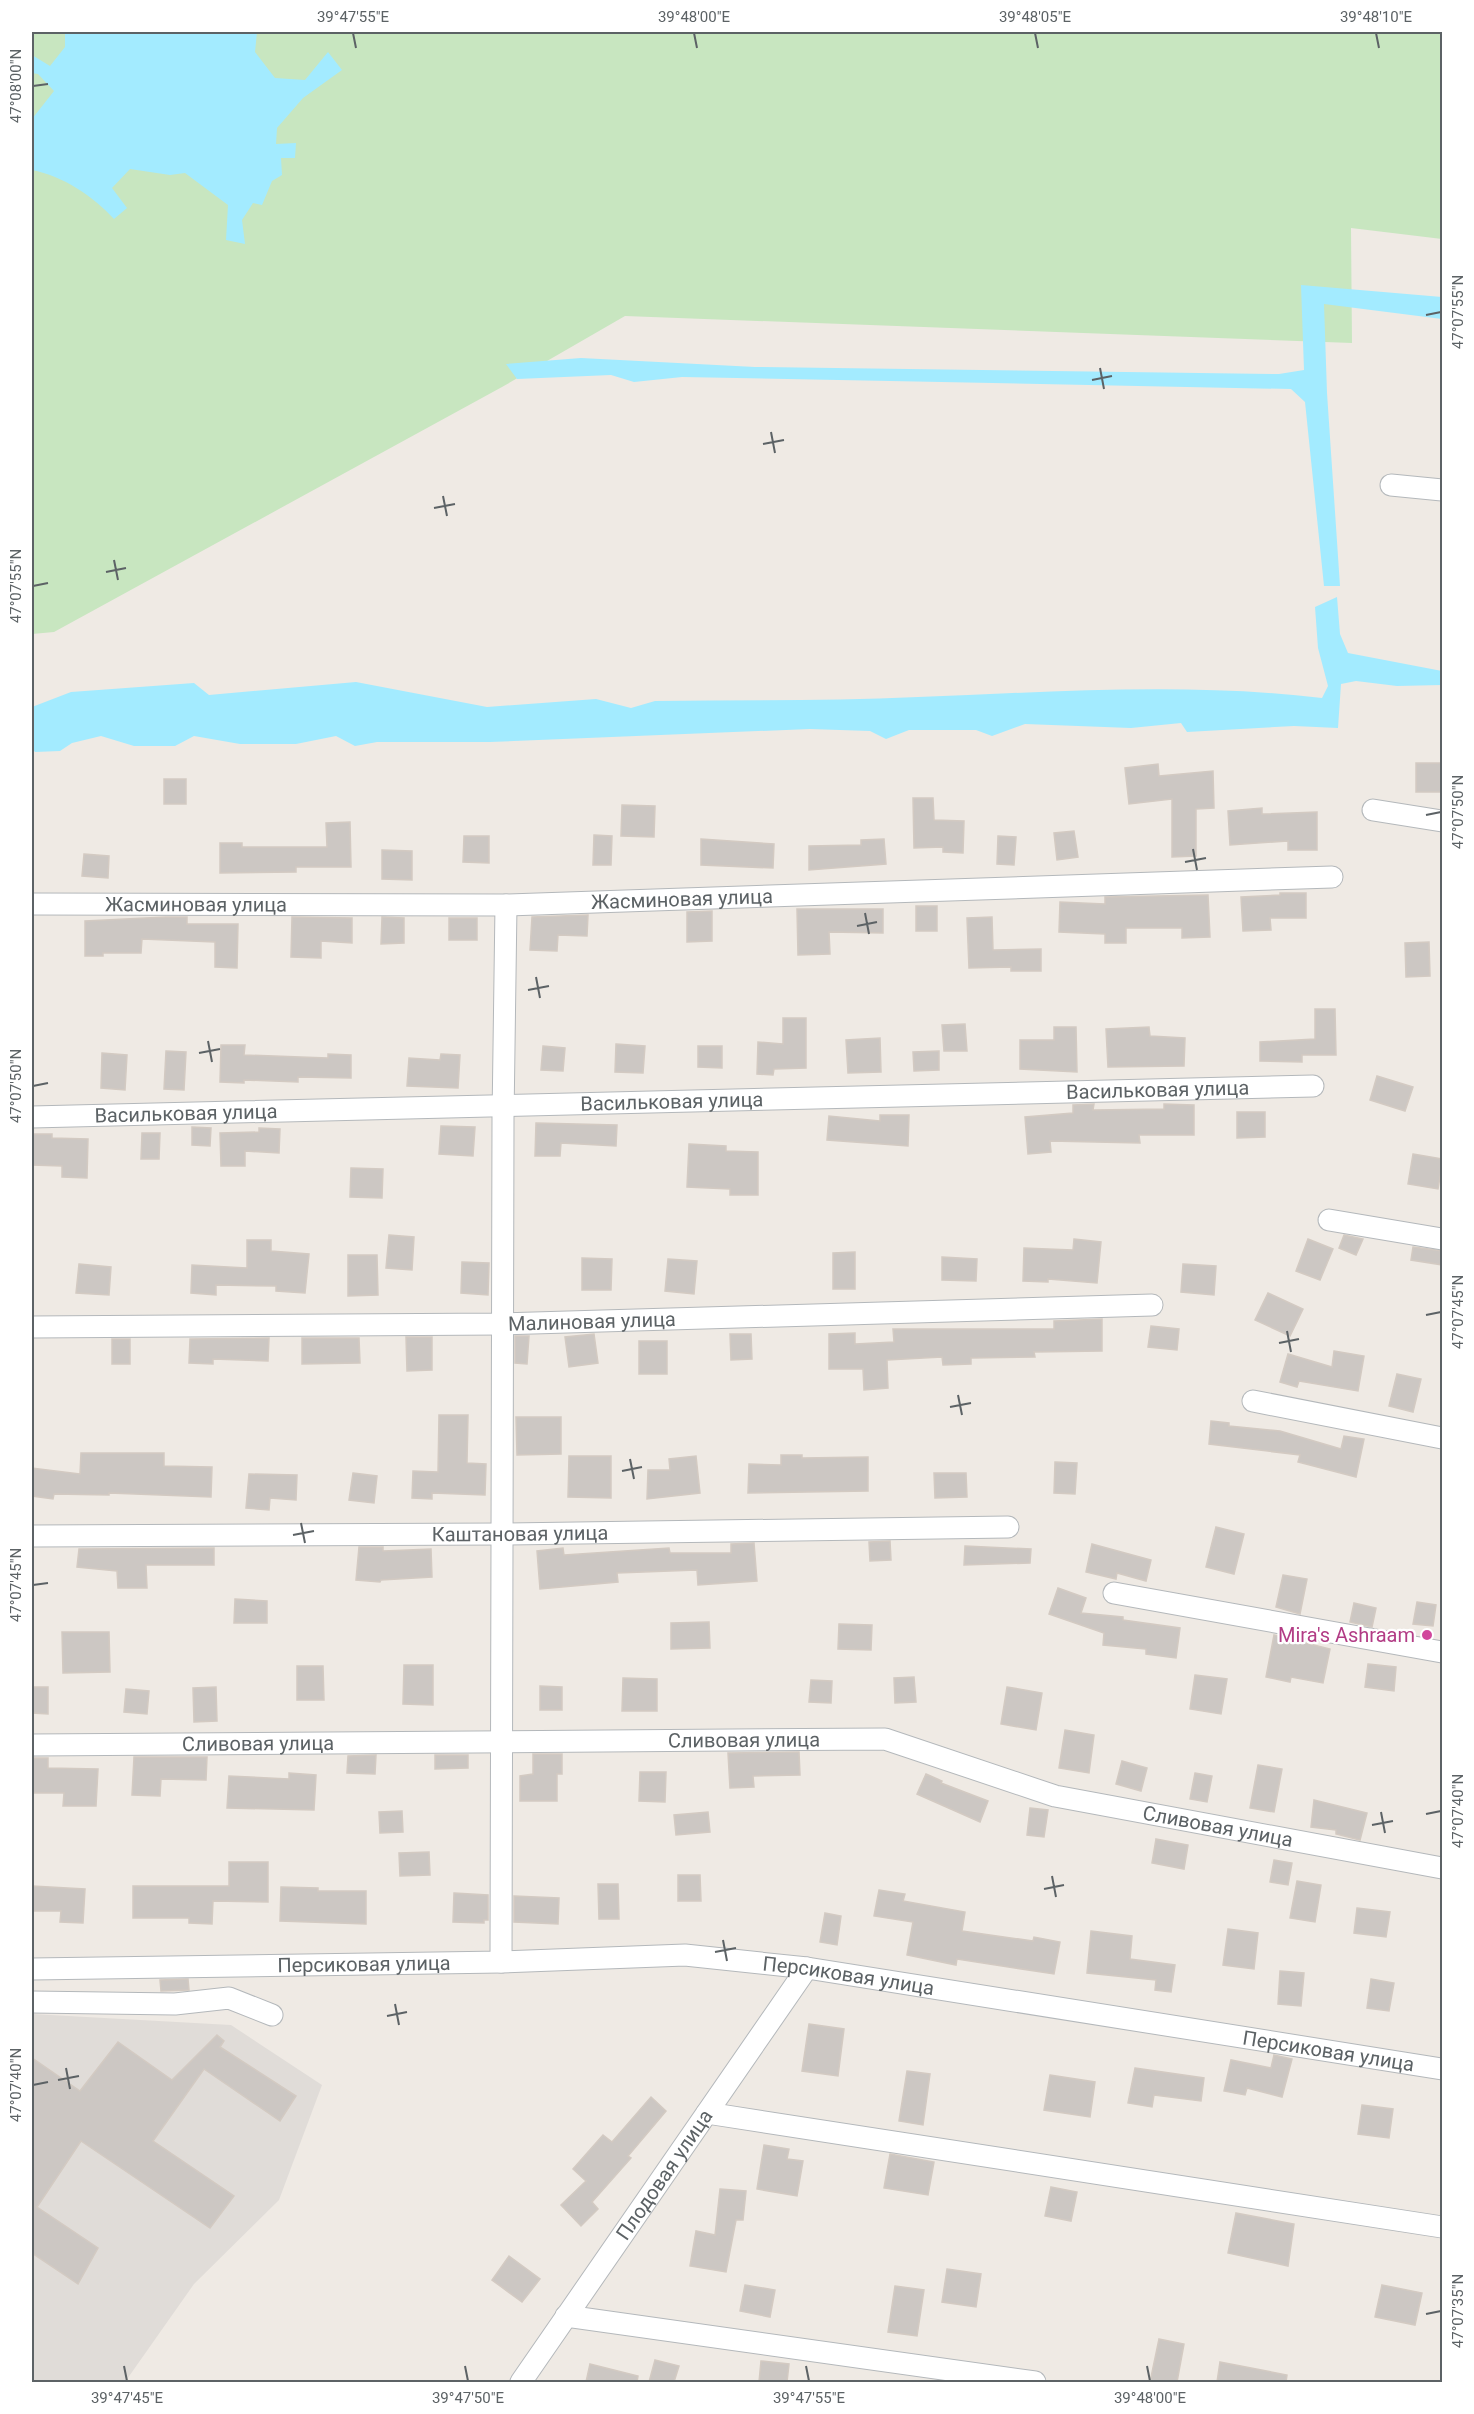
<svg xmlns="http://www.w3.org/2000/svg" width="1474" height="2414" font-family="Roboto,sans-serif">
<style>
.industrial{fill:#e0dcd8}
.green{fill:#c8e6c0}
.water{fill:#a3ebff}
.building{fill:#ccc7c3;stroke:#d3cac2;stroke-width:1.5}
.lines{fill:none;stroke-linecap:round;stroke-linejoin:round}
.minor-casing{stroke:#b4b8bb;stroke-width:23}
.minor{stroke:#fff;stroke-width:21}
.ticks{fill:none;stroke:#5c6265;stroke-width:2}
.hotel-dot{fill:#d1479c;stroke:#fff;stroke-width:2}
.labels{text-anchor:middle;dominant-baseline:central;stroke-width:4.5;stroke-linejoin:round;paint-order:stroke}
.street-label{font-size:20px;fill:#5c6265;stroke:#fff}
.hotel-label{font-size:20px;fill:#b23c85;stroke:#fff;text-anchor:end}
.neatline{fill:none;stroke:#5c6265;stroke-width:2}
.ticks-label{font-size:15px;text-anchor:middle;fill:#5c6265}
</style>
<rect width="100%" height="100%" fill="#efeae4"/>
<polygon class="industrial" points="32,2014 231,2025 322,2085 279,2200 194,2284 125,2382 32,2382"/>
<polygon class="green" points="32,32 1442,32 1442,239 1351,228 1352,343 625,316 502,387 54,632 32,634"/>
<g class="water">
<path d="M65,32H257L255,52L275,78L305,80L328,52L342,70L303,98L277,128L276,144L296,143L295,158H281L282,175L272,181L262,205L253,203L242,220L245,244L226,240L228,205L185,173L170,175L130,169L112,188L127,208L114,219C93,196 63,176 32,170V119L54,91L38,74L32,73V55L50,66L65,47Z"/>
<polygon points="1301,285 1442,297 1442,319 1324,304 1327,393 1340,586 1324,586 1305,402 1291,389 682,377 634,382 611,375 517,379 506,364 581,358 755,367 1279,374 1304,370"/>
<path d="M1337,597L1340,634L1348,653L1442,671V685L1397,686L1356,681L1341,684L1338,728L1294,726L1187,732L1181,723L1131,728L1025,724L992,736L976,730H909L886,739L870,731L810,729L490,742H377L355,746L336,736L296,744H240L194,736L175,746H134L101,736L72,743L60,751L35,752L32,748V707L71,692L194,683L209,695L356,682L487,707L596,699L631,708L655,701C743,700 831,701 918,697C1052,692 1188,682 1322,698L1328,686L1318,648L1315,607Z"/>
</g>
<g class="building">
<rect x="1416" y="763" width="27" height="29"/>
<polygon points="1158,764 1159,776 1213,771 1214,808 1196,809 1196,856 1172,857 1172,799 1129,804 1125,768"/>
<rect x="164" y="779" width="22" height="25"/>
<polygon points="913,798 933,798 934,820 964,821 963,853 943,852 943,847 914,848"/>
<polygon points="622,805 655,806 654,837 621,836"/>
<polygon points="1262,808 1262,814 1317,812 1317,850 1288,850 1288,841 1230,845 1228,811"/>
<polygon points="350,822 351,867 296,867 296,872 220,873 220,843 242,843 242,847 327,847 326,823"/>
<polygon points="1074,831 1078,857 1057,860 1054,833"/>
<polygon points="594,835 612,836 611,865 593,865"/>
<polygon points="464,836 489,836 489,863 463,862"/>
<polygon points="998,836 1016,837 1014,865 997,864"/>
<polygon points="701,839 774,844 773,868 701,865"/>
<polygon points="884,839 886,864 809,870 809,846 861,845 861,840"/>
<polygon points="382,850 412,851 412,880 382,879"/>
<polygon points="84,854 109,856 108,878 82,876"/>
<polygon points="1280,893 1306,893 1306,918 1270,918 1271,930 1243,931 1241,897 1280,895"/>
<polygon points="1208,895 1210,937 1182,938 1182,928 1126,928 1126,943 1105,943 1105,934 1059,932 1060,902 1105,904 1105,897"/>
<rect x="916" y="906" width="21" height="25"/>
<polygon points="797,909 883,909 883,933 829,932 830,954 798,955"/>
<polygon points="712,911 712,941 687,942 687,912"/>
<polygon points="588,915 587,936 558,935 557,951 530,950 532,917"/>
<polygon points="166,917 187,917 187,924 238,924 237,968 215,967 215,942 142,939 141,953 103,953 103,956 85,956 85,921"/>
<polygon points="292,917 352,918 352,943 321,941 321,958 291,957"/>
<polygon points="382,917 404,918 404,943 381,944"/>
<polygon points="992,917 993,950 1041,949 1041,971 1011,971 1011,967 969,968 967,918"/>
<rect x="449" y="918" width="28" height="22"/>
<polygon points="1429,942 1430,976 1406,977 1405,943"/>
<polygon points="1315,1009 1335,1009 1336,1055 1302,1055 1302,1062 1260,1061 1260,1042 1315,1039"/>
<polygon points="783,1018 806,1018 806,1068 774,1069 773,1075 757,1074 758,1042 783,1044"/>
<polygon points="965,1024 967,1051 944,1051 942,1025"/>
<polygon points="1054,1027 1076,1027 1077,1072 1020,1069 1020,1040 1054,1040"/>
<polygon points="1149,1027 1150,1036 1185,1038 1184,1066 1108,1067 1106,1029"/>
<polygon points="880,1038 881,1072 848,1073 846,1040"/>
<polygon points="616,1044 645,1046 643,1073 615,1072"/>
<polygon points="221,1045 245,1045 244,1055 328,1058 328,1054 351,1055 351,1078 298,1077 298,1082 244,1080 244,1083 220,1082"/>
<polygon points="543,1046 565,1048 563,1071 541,1070"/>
<polygon points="698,1046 722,1046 722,1068 698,1067"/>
<polygon points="166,1051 186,1052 184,1090 164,1089"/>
<polygon points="939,1051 939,1070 914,1071 913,1052"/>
<polygon points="102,1053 127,1055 125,1090 101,1088"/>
<polygon points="441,1054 460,1055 458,1088 407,1086 409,1058 440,1060"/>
<polygon points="1377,1076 1413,1087 1405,1111 1370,1100"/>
<polygon points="1094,1104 1093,1110 1164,1109 1164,1104 1194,1105 1194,1135 1139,1135 1140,1143 1050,1141 1051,1152 1028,1154 1025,1117 1073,1113 1073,1105"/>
<polygon points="1237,1112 1265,1112 1265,1137 1237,1138"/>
<polygon points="880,1115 909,1115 908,1146 827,1140 829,1116 880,1121"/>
<polygon points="536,1123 617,1125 616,1146 561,1143 560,1156 535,1156"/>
<polygon points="441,1126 475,1127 473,1156 439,1154"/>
<polygon points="192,1127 211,1128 210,1146 192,1145"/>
<polygon points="259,1128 280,1129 279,1153 245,1151 245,1166 221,1166 220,1133 259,1132"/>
<polygon points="142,1133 160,1133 159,1159 141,1159"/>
<polygon points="32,1134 52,1134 52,1138 88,1139 87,1178 62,1177 62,1166 32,1165"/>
<polygon points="689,1144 726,1146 726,1151 758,1152 758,1195 730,1195 730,1189 687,1187"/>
<polygon points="1413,1154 1443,1159 1438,1189 1408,1184"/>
<polygon points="351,1168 383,1169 382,1198 350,1197"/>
<polygon points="389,1235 414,1237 412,1270 386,1268"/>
<polygon points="1344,1235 1363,1239 1356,1255 1339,1248"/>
<polygon points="1074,1239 1101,1242 1097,1283 1048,1279 1048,1282 1023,1281 1024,1248 1073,1250"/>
<polygon points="1308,1239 1333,1249 1320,1280 1296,1271"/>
<polygon points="247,1240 271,1240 271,1251 309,1254 305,1293 276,1291 276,1286 216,1285 216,1295 191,1293 192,1265 247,1268"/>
<polygon points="1413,1247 1443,1251 1443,1265 1411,1260"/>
<polygon points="855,1252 855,1289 833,1289 833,1253"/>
<polygon points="348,1255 377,1255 378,1295 348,1296"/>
<polygon points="942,1257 977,1259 976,1281 942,1280"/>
<polygon points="582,1258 612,1259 611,1290 582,1290"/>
<polygon points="668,1259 697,1261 694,1294 665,1291"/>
<polygon points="462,1262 489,1263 488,1295 461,1293"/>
<polygon points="79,1264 111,1267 109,1295 76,1293"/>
<polygon points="1183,1264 1216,1266 1214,1295 1181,1292"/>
<polygon points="1268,1293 1303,1309 1290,1336 1255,1320"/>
<polygon points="1102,1319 1102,1351 1034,1352 1035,1357 971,1358 971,1364 943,1365 942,1357 887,1360 888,1388 864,1390 863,1369 829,1369 829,1334 855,1333 855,1344 894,1342 893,1329 1054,1329 1054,1321"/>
<polygon points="1151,1326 1179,1329 1177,1350 1148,1347"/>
<polygon points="594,1334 598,1363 569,1367 565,1337"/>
<polygon points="730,1334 751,1334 752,1359 731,1360"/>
<polygon points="515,1336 529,1336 527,1364 515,1363"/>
<polygon points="406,1337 432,1337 432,1370 407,1371"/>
<polygon points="269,1338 268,1361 213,1359 213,1364 189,1363 190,1339"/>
<polygon points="302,1338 359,1338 360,1363 302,1364"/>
<rect x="112" y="1339" width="18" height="25"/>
<rect x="639" y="1341" width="28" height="33"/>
<polygon points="1334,1351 1364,1356 1358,1391 1299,1381 1297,1387 1280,1382 1288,1354 1332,1367"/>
<polygon points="1397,1374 1421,1379 1413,1412 1389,1406"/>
<polygon points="439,1415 468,1415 467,1463 486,1464 485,1495 432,1493 432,1499 412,1498 413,1471 438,1472"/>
<polygon points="516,1417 561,1417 561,1454 517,1455"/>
<polygon points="1211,1421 1229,1423 1229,1426 1280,1431 1341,1449 1344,1436 1364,1439 1356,1477 1298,1462 1300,1455 1209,1444"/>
<polygon points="81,1453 164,1453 164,1466 212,1467 211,1497 109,1493 109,1495 54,1494 53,1499 32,1496 32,1468 80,1474"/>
<polygon points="781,1455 802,1455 802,1458 868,1457 868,1491 748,1493 749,1464 781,1465"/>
<polygon points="569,1456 611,1456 611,1498 568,1497"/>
<polygon points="696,1456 700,1493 647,1499 648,1470 670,1470 669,1459"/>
<polygon points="1055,1462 1077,1463 1075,1494 1054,1493"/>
<polygon points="353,1473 377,1476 374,1503 349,1500"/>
<polygon points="934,1473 966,1473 967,1497 935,1498"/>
<polygon points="249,1474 297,1475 296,1500 270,1498 269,1510 246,1508"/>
<polygon points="1216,1527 1244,1534 1234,1574 1206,1567"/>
<polygon points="890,1541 891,1560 870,1561 869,1542"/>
<polygon points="754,1543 757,1581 698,1585 697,1570 617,1573 618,1582 540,1589 537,1551 563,1548 564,1555 669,1548 670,1553 731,1553 731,1544"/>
<polygon points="1092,1544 1151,1560 1146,1581 1117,1573 1116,1579 1086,1572"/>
<polygon points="965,1546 1031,1549 1030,1563 964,1565"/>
<polygon points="359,1547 383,1547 383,1551 431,1549 432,1577 381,1580 380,1582 356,1580"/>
<polygon points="214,1548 214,1565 146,1565 147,1588 118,1588 117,1571 77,1567 79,1549"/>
<polygon points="1283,1575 1307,1579 1300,1614 1276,1607"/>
<polygon points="1058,1588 1086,1598 1081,1613 1123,1617 1123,1620 1180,1628 1176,1658 1146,1654 1146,1649 1103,1645 1104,1633 1049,1614"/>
<polygon points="235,1599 267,1601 267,1623 234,1623"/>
<polygon points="1417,1602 1436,1605 1433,1626 1413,1624"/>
<polygon points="1354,1603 1376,1608 1372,1627 1350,1622"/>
<polygon points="709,1622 710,1648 671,1649 671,1623"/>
<polygon points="839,1624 872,1625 871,1650 838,1649"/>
<polygon points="62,1632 109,1632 110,1672 63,1673"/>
<polygon points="1274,1635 1330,1649 1323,1683 1291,1677 1290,1682 1266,1677"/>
<polygon points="1368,1664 1396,1667 1394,1691 1365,1687"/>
<polygon points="404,1665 433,1665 433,1705 403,1704"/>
<polygon points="297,1666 323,1666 324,1700 297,1700"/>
<polygon points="1195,1675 1227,1679 1221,1714 1190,1709"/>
<polygon points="914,1677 916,1702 895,1703 894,1678"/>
<polygon points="623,1678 657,1679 657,1711 622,1711"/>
<polygon points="811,1680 832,1681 831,1703 809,1702"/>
<polygon points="540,1686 562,1687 562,1710 540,1710"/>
<polygon points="32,1687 48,1687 48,1714 32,1713"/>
<polygon points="216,1687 217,1721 194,1722 193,1688"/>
<polygon points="1007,1687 1042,1693 1036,1730 1001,1724"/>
<polygon points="126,1689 149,1691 147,1714 124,1712"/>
<polygon points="1065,1730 1094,1735 1089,1773 1059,1768"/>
<polygon points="799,1752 800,1775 753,1776 754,1787 730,1788 728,1753"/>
<polygon points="533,1754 562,1754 562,1774 557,1774 557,1801 520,1801 520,1776 533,1774"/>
<polygon points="376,1755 375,1774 347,1773 348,1756"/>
<polygon points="435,1755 468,1755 468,1768 435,1769"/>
<polygon points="134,1757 207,1757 206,1780 161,1779 160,1796 132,1795"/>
<polygon points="32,1758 48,1758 48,1768 98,1769 96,1806 63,1806 64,1793 32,1793"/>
<polygon points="1122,1761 1147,1768 1141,1791 1116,1784"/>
<polygon points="1258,1765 1282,1769 1274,1812 1250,1808"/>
<polygon points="640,1772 666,1772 665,1802 639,1801"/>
<polygon points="289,1773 316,1775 314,1810 227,1808 229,1776 289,1779"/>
<polygon points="1195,1773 1212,1776 1207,1802 1190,1799"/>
<polygon points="926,1774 942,1781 941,1783 988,1801 980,1822 917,1794"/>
<polygon points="1314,1800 1367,1813 1360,1840 1336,1834 1336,1830 1311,1827"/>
<polygon points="1030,1808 1048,1810 1044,1837 1027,1835"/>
<polygon points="402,1811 403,1832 380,1833 379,1812"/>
<polygon points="708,1812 710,1832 676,1835 674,1815"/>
<polygon points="1156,1839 1188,1845 1184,1869 1152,1863"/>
<polygon points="429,1852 430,1875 400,1876 399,1853"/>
<polygon points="1274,1860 1292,1863 1288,1885 1270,1882"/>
<polygon points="229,1862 268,1862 268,1902 213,1901 212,1924 189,1923 189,1918 133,1918 133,1886 229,1886"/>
<polygon points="678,1875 700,1875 701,1901 678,1901"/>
<polygon points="1297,1881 1321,1885 1315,1922 1290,1918"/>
<polygon points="598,1884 618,1884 619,1919 599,1919"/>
<polygon points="32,1886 85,1889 83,1923 60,1922 61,1911 32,1911"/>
<polygon points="281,1887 318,1888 318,1891 366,1891 366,1924 280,1921"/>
<polygon points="879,1890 905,1894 903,1901 965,1912 962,1931 1033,1941 1034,1937 1060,1942 1054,1974 957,1959 956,1965 907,1955 913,1922 874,1916"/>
<polygon points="454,1893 488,1895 488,1920 484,1920 484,1923 453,1922"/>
<polygon points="514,1896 559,1898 558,1924 514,1922"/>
<polygon points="1357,1908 1390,1912 1386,1937 1354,1933"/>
<polygon points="825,1913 841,1916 837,1945 820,1942"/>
<polygon points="1228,1929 1258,1933 1254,1969 1223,1965"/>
<polygon points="1091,1931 1132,1936 1130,1959 1175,1965 1171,1992 1155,1990 1156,1980 1087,1973"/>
<polygon points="1280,1971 1304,1973 1301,2006 1278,2004"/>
<polygon points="188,1979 189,1990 161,1991 160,1980"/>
<polygon points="1371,1979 1394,1983 1389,2011 1367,2008"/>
<polygon points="809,2024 844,2029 838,2076 802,2071"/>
<polygon points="217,2035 224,2041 220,2047 296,2096 280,2121 204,2069 153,2141 234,2196 210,2228 81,2141 37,2207 98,2248 78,2284 32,2253 32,2058 80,2091 118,2042 172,2080"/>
<polygon points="1274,2055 1292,2059 1282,2097 1247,2088 1245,2095 1224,2091 1231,2060 1271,2068"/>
<polygon points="1135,2068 1204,2078 1201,2101 1154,2095 1152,2107 1128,2103"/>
<polygon points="907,2071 930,2074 923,2125 899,2121"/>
<polygon points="1050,2075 1095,2082 1090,2117 1044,2110"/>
<polygon points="651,2097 666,2111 628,2156 631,2158 592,2202 598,2209 581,2226 561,2205 586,2181 573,2169 603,2135 612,2142"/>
<polygon points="1362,2105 1393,2109 1389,2138 1358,2134"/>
<polygon points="764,2145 789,2149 787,2159 803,2161 797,2196 757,2189"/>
<polygon points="890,2154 934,2162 928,2195 884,2188"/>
<polygon points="1051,2187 1077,2192 1071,2221 1045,2216"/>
<polygon points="720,2189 746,2191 743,2220 736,2220 726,2272 690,2266 696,2231 715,2235"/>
<polygon points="1236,2213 1294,2224 1288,2266 1228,2253"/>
<polygon points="509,2256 540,2279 522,2302 492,2280"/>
<polygon points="947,2269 981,2274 976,2307 942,2302"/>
<polygon points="745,2285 775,2290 770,2317 740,2311"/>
<polygon points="1382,2285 1422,2293 1415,2325 1375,2317"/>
<polygon points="895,2286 924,2290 917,2336 888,2332"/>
<polygon points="1159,2339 1184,2344 1177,2382 1150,2382"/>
<polygon points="655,2360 679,2366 674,2382 649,2382"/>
<polygon points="761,2361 789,2364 787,2382 759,2382"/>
<polygon points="1220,2362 1287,2375 1286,2382 1217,2382"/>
<polygon points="590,2364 638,2376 637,2382 586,2382"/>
</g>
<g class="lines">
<g class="minor-casing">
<g id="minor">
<polyline points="1391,485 1442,490"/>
<polyline points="1373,810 1442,821"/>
<path id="s1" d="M32,904L506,905L1332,877"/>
<path id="s2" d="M32,1117L1313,1086"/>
<polyline points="1329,1220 1442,1239"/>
<path id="s3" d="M32,1327L502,1324L1152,1305"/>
<polyline points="1253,1401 1442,1438"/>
<path id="s4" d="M32,1536L502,1534L1008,1527"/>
<polyline points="1114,1593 1442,1652"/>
<path id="s5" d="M32,1745L885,1739L1055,1796L1442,1868"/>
<polyline points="501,1962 503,1119 506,905"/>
<path id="s6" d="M32,1969L501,1962L685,1955L807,1968L1442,2069"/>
<polyline points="32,2002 175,2004 229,1998 272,2015"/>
<polyline points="707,2113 1442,2227"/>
<polyline points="566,2316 1035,2382"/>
<path id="s7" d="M521,2382L807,1968"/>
</g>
</g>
<use href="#minor" class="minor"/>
</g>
<path class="ticks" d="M353,33L356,48M694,33L697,48M1035,33L1038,48M1376,33L1379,48M33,86L48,84M1426,315L1441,312M1100,368L1104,389M1092,380L1112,376M771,432L775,453M763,444L784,440M443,496L447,516M434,508L455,504M114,560L118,580M106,572L126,568M33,586L48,583M1426,815L1441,812M1193,849L1197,870M1185,862L1206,858M865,913L869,934M857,926L877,922M536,977L540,998M528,990L549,986M208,1041L212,1062M199,1053L220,1049M33,1086L48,1083M1426,1315L1441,1312M1287,1331L1291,1352M1279,1343L1299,1339M958,1395L962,1415M950,1407L971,1403M630,1459L634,1479M622,1471L642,1467M301,1523L305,1543M293,1535L314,1531M33,1585L48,1583M1381,1812L1385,1833M1426,1814L1441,1811M1372,1825L1393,1821M1052,1876L1056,1897M1044,1889L1064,1885M723,1940L727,1961M715,1952L736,1948M395,2004L399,2025M387,2016L407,2012M66,2068L70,2089M58,2080L79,2076M33,2085L48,2082M1426,2314L1441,2311M124,2366L127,2381M465,2366L468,2381M806,2366L809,2381M1147,2366L1150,2381"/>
<circle class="hotel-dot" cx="1427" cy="1635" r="6"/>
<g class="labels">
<g class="street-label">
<text stroke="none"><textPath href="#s1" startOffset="650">Жасминовая улица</textPath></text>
<text stroke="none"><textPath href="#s1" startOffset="164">Жасминовая улица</textPath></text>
<text stroke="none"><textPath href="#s2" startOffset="1126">Васильковая улица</textPath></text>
<text stroke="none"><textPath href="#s2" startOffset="640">Васильковая улица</textPath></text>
<text stroke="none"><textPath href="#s2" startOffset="154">Васильковая улица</textPath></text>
<text stroke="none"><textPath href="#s3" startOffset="560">Малиновая улица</textPath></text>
<text stroke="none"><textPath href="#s4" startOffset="488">Каштановая улица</textPath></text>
<text stroke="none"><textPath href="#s5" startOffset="712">Сливовая улица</textPath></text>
<text stroke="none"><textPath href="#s5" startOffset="226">Сливовая улица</textPath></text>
<text stroke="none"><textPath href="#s5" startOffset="1198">Сливовая улица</textPath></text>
<text stroke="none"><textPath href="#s6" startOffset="332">Персиковая улица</textPath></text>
<text stroke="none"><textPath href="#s6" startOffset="818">Персиковая улица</textPath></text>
<text stroke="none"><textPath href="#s6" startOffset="1304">Персиковая улица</textPath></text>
<text stroke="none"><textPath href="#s7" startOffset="252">Плодовая улица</textPath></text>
</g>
<g class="hotel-label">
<text x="1415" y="1635">Mira's Ashraam</text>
</g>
</g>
<rect width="1474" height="2414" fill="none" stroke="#ffffff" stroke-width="66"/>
<rect x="33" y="33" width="1408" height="2348" class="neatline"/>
<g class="ticks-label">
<text x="353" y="22">39°47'55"E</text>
<text x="694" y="22">39°48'00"E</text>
<text x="1035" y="22">39°48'05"E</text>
<text x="1376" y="22">39°48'10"E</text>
<text transform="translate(16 86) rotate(-90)" y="5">47°08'00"N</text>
<text transform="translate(1458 312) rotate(-90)" y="5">47°07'55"N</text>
<text transform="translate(16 586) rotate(-90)" y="5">47°07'55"N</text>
<text transform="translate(1458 812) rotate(-90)" y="5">47°07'50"N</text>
<text transform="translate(16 1086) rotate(-90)" y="5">47°07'50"N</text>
<text transform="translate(1458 1312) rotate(-90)" y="5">47°07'45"N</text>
<text transform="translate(16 1585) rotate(-90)" y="5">47°07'45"N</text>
<text transform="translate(1458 1811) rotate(-90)" y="5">47°07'40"N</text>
<text transform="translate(16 2085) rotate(-90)" y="5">47°07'40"N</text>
<text transform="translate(1458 2311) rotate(-90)" y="5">47°07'35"N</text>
<text x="127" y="2403">39°47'45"E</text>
<text x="468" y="2403">39°47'50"E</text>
<text x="809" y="2403">39°47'55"E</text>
<text x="1150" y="2403">39°48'00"E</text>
</g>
</svg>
